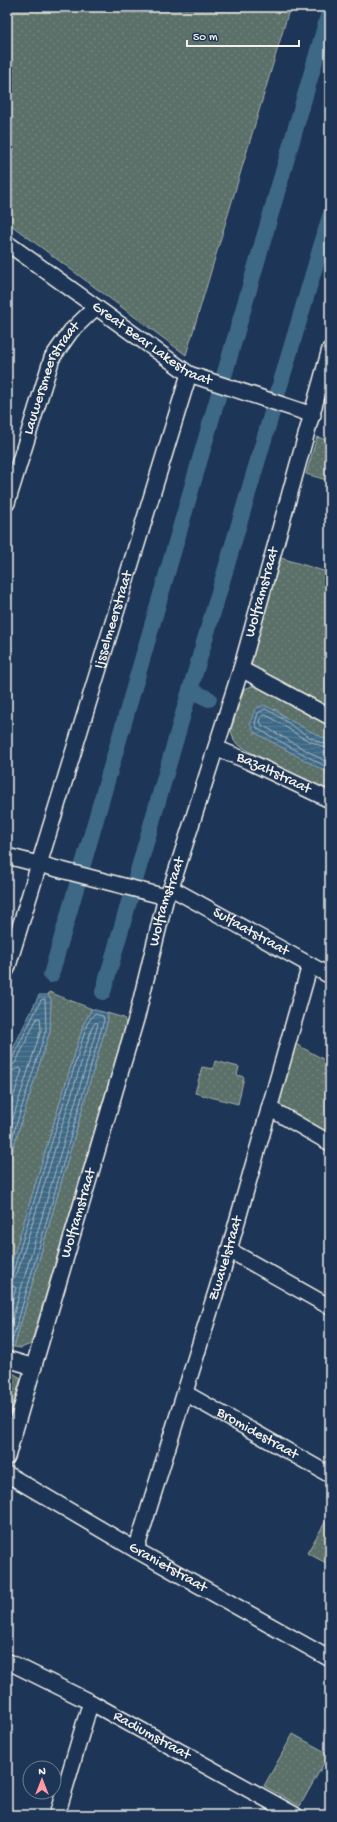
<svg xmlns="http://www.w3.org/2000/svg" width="337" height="1822" font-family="'Gochi Hand',sans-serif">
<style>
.grass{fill:url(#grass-dots);stroke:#a8b0a9}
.water{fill:url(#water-rules);stroke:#879fad}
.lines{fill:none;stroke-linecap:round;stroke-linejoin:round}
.shore{stroke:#abbac1;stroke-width:1}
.canal{stroke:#3e6886;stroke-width:16}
.minor-casing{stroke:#f4f1e8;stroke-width:18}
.minor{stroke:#1d3557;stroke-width:15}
.labels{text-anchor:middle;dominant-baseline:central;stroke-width:3;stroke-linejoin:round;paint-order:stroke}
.street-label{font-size:15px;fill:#f4f1e8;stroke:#1d3557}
</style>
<defs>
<pattern id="grass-dots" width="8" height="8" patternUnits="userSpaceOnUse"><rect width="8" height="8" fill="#5b6f6a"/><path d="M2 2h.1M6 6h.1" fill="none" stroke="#73847f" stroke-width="1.8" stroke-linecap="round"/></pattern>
<pattern id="water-rules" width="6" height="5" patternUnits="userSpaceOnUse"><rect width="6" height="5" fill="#3e6886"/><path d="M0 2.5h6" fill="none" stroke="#5a7e97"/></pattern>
</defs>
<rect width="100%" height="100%" fill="#1d3557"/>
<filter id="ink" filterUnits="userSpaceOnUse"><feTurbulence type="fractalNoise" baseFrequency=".025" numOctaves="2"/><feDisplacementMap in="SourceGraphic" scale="8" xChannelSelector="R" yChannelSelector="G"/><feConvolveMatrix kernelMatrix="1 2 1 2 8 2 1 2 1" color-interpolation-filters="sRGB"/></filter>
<g filter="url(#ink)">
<g class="grass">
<polygon points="7,7 290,7 186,355 7,222"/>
<polygon points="317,437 330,441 330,481 306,474"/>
<polygon points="281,558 330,573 330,712 256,670 251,665 251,658"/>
<path d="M255,685H261L330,726V741C311,732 291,723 275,709L254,732L330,774V796L240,746L234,741L231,730L242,695L244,689Z"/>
<polygon points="49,992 92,1009 84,1023 7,1278 7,1167 50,1031 51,999 48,995"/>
<polygon points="107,1013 124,1018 126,1024 31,1344 21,1348 14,1347 108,1019"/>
<polygon points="294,1043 330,1063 330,1127 327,1133 282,1108 278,1099"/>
<polygon points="215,1061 239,1067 237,1075 244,1077 238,1104 195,1093 202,1067 213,1069"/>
<polygon points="7,1372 11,1372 21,1378 7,1426"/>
<polygon points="330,1514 330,1565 307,1553"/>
<polygon points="293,1734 329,1754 300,1806 264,1786"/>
</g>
<g class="water">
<path d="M264,705C273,709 280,714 288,719C302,727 316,734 330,741V774L254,732L250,723L255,709Z"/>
<polygon points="39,995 48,995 51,999 50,1031 7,1167 7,1061"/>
<polygon points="92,1009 107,1013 108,1019 14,1347 7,1345 7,1278 84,1023"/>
</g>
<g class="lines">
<g class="shore">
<path d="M330,745C309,742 284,717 265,709L258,713L255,723L258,729L330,769"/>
<polyline points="330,750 301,737 270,717 265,715 262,716 260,722 262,725 330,764"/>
<polyline points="7,1061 12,1059 41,1000 45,999 46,1030 7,1154"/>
<polyline points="7,1067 13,1065 16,1062 37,1018 40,1018 41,1030 7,1137"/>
<polyline points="7,1073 19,1068 22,1070 7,1117"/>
<polyline points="7,1276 11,1275 13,1272 87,1024 94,1014 103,1016 104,1020 18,1321 12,1341 7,1342"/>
<polyline points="7,1281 13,1279 17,1274 92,1027 96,1022 98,1024 7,1337"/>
<polyline points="7,1287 14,1286 16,1288 7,1318"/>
</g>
<g class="canal">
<polyline points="190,690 209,699"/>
<polyline points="51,975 330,9"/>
<polyline points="103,992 190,690 330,216"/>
</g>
<g class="minor-casing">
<g id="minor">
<path id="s1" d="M7,243L189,374L313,415"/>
<path id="s2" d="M7,503L52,358L71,331L95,308"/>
<polyline points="241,669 330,717"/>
<path id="s3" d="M216,748L250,762L330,800"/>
<polyline points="7,856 166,897"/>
<path id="s4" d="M171,888L330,976"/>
<path id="s5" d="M7,969L189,374"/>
<polyline points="269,1108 330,1143"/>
<polyline points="229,1250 330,1307"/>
<polyline points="7,1359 34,1367"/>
<path id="s6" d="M185,1393L330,1475"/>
<path id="s7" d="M7,1457L137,1016L166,897L171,888L241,669L330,349"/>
<path id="s8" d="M7,1474L136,1550L330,1659"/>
<path id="s9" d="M136,1550L229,1250L310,965"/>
<path id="s10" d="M7,1661L92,1703L295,1815"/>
<polyline points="57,1815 88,1711 92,1703"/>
</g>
</g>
<use href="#minor" class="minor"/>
</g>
</g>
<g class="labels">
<g class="street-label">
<text stroke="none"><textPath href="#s1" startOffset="177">Great Bear Lakestraat</textPath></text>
<text stroke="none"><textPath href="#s2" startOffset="133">Lauwersmeerstraat</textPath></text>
<text stroke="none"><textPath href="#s7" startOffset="902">Wolframstraat</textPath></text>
<text stroke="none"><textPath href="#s5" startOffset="365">Ijsselmeerstraat</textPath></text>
<text stroke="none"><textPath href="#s3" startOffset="63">Bazaltstraat</textPath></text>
<text stroke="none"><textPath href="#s7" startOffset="578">Wolframstraat</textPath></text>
<text stroke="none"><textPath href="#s4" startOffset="91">Sulfaatstraat</textPath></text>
<text stroke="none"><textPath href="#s7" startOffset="254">Wolframstraat</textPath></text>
<text stroke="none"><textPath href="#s9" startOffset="305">Zwavelstraat</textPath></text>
<text stroke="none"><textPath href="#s6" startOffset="83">Bromidestraat</textPath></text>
<text stroke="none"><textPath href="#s8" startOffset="186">Granietstraat</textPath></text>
<text stroke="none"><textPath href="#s10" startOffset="163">Radiumstraat</textPath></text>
</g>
</g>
<rect width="337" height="1822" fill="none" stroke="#1d3557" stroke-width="24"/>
<rect x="12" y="12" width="313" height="1798" fill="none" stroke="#f4f1e8" stroke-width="1.5" filter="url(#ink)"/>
<g transform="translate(42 1780)"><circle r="19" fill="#1d3557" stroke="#738091"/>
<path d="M0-3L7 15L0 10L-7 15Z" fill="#ff9aa2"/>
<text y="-6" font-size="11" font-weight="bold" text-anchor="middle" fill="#f4f1e8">N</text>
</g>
<path d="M187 40v6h112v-6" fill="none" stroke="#f4f1e8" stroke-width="2"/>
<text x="193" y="40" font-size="12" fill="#f4f1e8" stroke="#1d3557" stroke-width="3" paint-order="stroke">50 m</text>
</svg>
